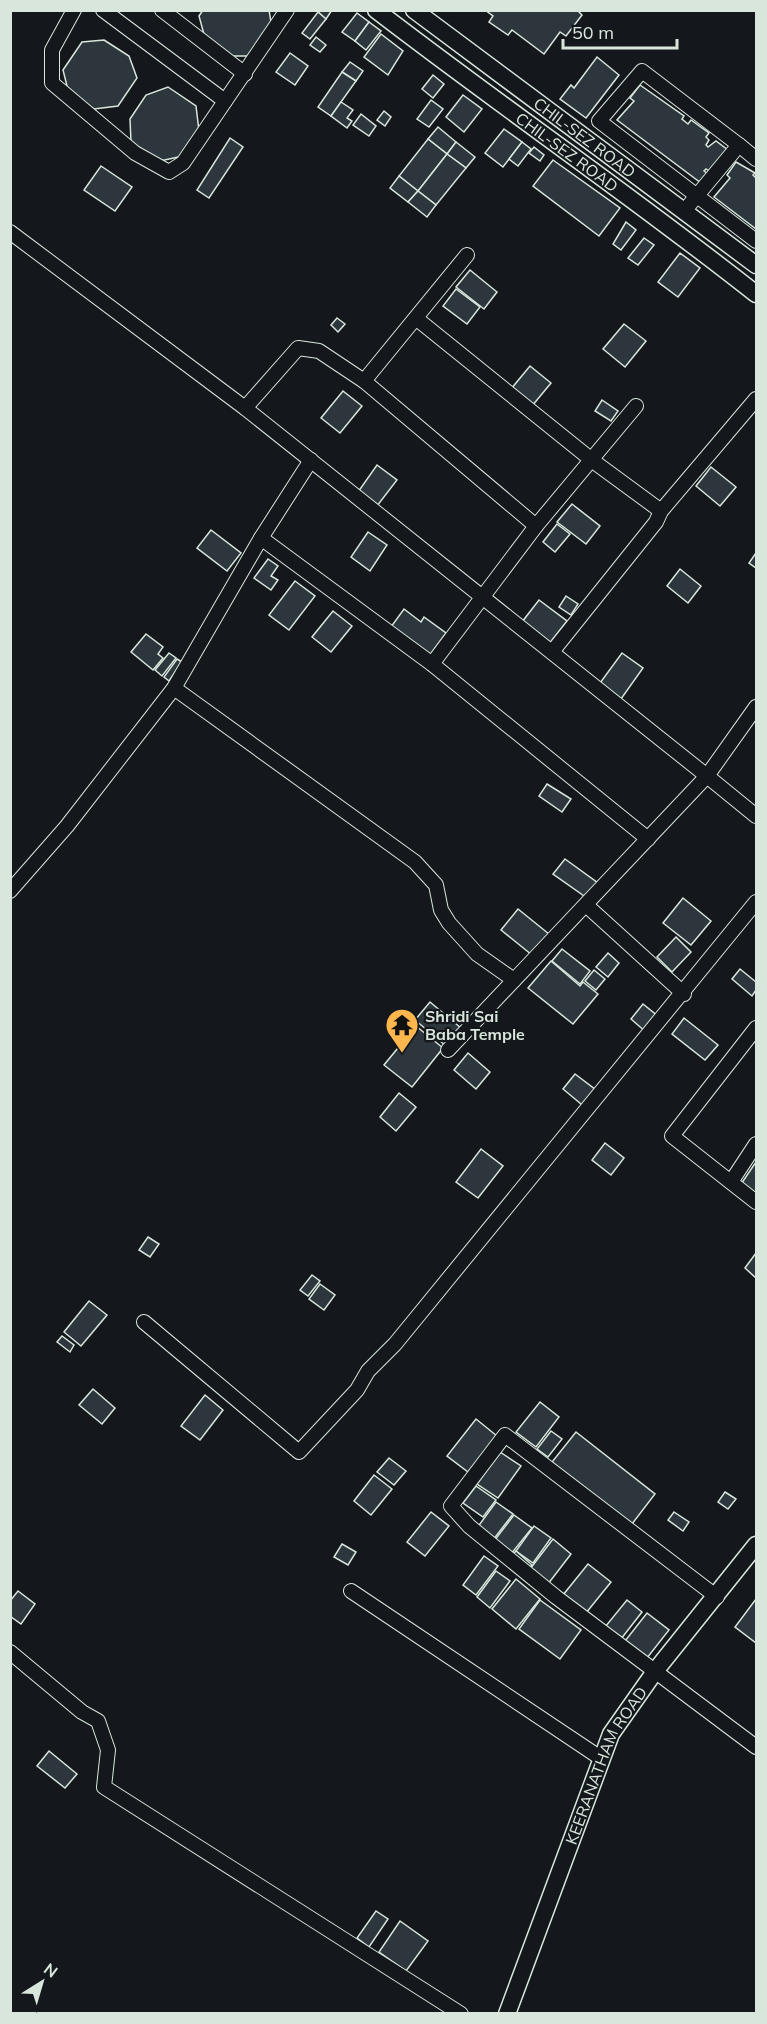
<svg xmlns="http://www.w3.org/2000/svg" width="767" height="2024" font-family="Mulish,sans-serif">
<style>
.building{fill:#2c363c;stroke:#d8e6dc;stroke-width:1.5}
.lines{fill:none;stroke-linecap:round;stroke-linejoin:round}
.minor-casing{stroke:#d8e6dc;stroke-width:16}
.tertiary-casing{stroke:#d8e6dc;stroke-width:19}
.minor{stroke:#14181c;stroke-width:14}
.tertiary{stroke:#14181c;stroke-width:16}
.labels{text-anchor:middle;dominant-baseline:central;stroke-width:4.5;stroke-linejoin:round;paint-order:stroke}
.street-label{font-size:16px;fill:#d8e6dc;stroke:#14181c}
.poi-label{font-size:16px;font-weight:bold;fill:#d8e6dc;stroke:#14181c;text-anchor:start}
</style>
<rect width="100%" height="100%" fill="#14181c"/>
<g class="building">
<polygon points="203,10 269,10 272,29 252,56 229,56 205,38 199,16"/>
<polygon points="319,10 332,10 326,19 318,12"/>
<polygon points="485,10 577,10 582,15 566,36 560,32 544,54 512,30 508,35 489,22 493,16"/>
<polygon points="318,12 326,19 310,39 302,33"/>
<polygon points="357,13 369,22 355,41 342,32"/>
<polygon points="369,22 381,31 366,50 355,41"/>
<polygon points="381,34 403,51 388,75 364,57"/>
<polygon points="316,37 326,45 320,52 310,45"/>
<polygon points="104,40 129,56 137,78 118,106 94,109 69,94 63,70 82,42"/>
<polygon points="290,53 308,66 295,85 276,72"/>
<polygon points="597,57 619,75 586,118 560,99 571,85 574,88"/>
<polygon points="350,62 363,71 356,81 342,72"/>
<polygon points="342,72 356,81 331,116 318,107"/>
<polygon points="433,75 444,84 433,98 422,89"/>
<polygon points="640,85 684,116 682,119 688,124 691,120 709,133 706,137 709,140 706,145 708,147 716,141 728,150 709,171 706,169 704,171 708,174 701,183 617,120 634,101 630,98"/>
<polygon points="168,87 196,106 199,131 183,156 160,161 131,142 130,119 146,95"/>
<polygon points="463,95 482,109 464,132 446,117"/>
<polygon points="431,100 443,109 429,127 417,119"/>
<polygon points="341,102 353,110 347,118 352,121 347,128 331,116"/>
<polygon points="384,111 391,117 385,126 377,120"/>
<polygon points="361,114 376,126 369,136 353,125"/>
<polygon points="438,127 456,142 447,154 428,139"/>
<polygon points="504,129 522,142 503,167 485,153"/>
<polygon points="230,138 243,147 209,198 197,190"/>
<polygon points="428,139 447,154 418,191 399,176"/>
<polygon points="456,142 475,157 466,168 447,154"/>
<polygon points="522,142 531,149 518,166 509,159"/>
<polygon points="534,147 544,155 540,161 529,153"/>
<polygon points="447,154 466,168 436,205 418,191"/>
<polygon points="553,160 620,208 599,236 533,186"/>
<polygon points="736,162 755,173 753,175 756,178 756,229 714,197 730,178 727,175"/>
<polygon points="101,166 132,187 115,211 84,190"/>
<polygon points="399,176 418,191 408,202 390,188"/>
<polygon points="418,191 436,205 427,217 408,202"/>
<polygon points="626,222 636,230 621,250 613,244"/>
<polygon points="644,238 654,245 638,265 628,258"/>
<polygon points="680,253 700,268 678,297 658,282"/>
<polygon points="470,270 497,292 484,309 456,287"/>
<polygon points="456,289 480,307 467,324 443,306"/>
<polygon points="337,318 345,324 338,332 331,325"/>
<polygon points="624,324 646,341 625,367 603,349"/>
<polygon points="530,366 551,383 532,406 511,389"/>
<polygon points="343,391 362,406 340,433 321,418"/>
<polygon points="602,400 618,411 611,421 595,411"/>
<polygon points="377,465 397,480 377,506 358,492"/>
<polygon points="711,467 736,487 720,506 696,486"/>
<polygon points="572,504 600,526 586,544 557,522"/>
<polygon points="557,524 570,534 555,552 543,542"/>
<polygon points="211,530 241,553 227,571 197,548"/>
<polygon points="368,532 387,545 370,571 351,557"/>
<polygon points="756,553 756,568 749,563"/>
<polygon points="268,559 278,566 271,576 278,580 271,590 254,578"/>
<polygon points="680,569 701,586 688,603 667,586"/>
<polygon points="295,581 315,596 289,630 269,615"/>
<polygon points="566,596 578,604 571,615 559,607"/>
<polygon points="539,600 567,621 549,644 522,622"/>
<polygon points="404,609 421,622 424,617 446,633 427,659 388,631"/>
<polygon points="333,611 352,626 331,652 312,637"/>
<polygon points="146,634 163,647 158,654 163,658 153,670 131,652"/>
<polygon points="169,653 176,658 162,676 155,670"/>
<polygon points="622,653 643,668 621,699 600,683"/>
<polygon points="177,659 182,662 169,681 164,677"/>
<polygon points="547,784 571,799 562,812 539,796"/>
<polygon points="565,859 598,883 587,898 553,874"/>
<polygon points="683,898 711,921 691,945 663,923"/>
<polygon points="518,909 549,934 532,955 501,930"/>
<polygon points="676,937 691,952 672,972 657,957"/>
<polygon points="562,949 590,971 580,984 552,961"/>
<polygon points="608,953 619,963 608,977 596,967"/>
<polygon points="551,961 580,986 583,982 598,994 573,1024 528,988"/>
<polygon points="740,969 756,982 756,990 752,996 732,979"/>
<polygon points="594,970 605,979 596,990 585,981"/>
<polygon points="430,1002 461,1028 446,1046 415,1020"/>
<polygon points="643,1004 659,1017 647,1033 631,1019"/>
<polygon points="684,1018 718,1045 705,1060 672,1034"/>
<polygon points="416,1026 443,1048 412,1087 384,1065"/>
<polygon points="468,1053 490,1072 476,1089 454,1070"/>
<polygon points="575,1074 600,1093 587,1109 563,1089"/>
<polygon points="399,1093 416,1107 396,1131 380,1117"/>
<polygon points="605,1143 624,1158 611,1175 592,1160"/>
<polygon points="481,1149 503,1166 478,1198 456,1182"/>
<polygon points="756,1162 756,1199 739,1187"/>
<polygon points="148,1237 159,1244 150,1257 139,1250"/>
<polygon points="756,1253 756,1278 745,1268"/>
<polygon points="312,1275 320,1281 308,1296 300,1290"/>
<polygon points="320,1284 335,1295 324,1310 309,1299"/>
<polygon points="89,1301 107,1315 81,1346 64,1332"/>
<polygon points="62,1336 74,1345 70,1352 57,1342"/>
<polygon points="93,1389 115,1408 102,1424 79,1405"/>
<polygon points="205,1395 223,1410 200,1440 181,1426"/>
<polygon points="540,1402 559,1417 536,1447 516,1432"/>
<polygon points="476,1419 497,1436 468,1472 447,1456"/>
<polygon points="551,1431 562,1439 548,1457 537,1449"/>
<polygon points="576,1432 655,1494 632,1524 552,1462"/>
<polygon points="500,1452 521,1466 498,1498 477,1484"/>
<polygon points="389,1458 406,1471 394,1485 377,1472"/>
<polygon points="374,1475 392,1489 371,1515 354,1501"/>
<polygon points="476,1486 496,1500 483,1517 463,1503"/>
<polygon points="725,1492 736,1499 728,1509 718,1502"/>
<polygon points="496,1502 513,1514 493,1540 477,1528"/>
<polygon points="431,1512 449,1526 425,1556 407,1542"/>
<polygon points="674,1512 689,1522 683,1531 668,1520"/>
<polygon points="514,1515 532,1528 511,1554 494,1541"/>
<polygon points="534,1526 551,1538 533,1563 516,1551"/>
<polygon points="553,1539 571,1554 548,1584 530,1569"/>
<polygon points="342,1544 356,1552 348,1565 334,1557"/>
<polygon points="516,1551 532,1565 530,1567 513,1554"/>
<polygon points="484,1556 498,1566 476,1595 463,1585"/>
<polygon points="588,1564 611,1582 586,1613 563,1595"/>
<polygon points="496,1571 510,1581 490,1608 477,1597"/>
<polygon points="516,1579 540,1599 516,1629 492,1609"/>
<polygon points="18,1591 35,1604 21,1624 10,1616 10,1601"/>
<polygon points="756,1599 756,1643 735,1627"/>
<polygon points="540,1600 581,1630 560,1659 519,1629"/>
<polygon points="627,1600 642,1612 621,1639 605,1627"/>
<polygon points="647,1613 669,1630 647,1658 625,1641"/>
<polygon points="49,1751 77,1774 65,1788 37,1766"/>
<polygon points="376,1911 388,1919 369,1947 357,1938"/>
<polygon points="400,1921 428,1941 406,1971 379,1952"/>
</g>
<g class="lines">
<g class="minor-casing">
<g id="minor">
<polyline points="74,10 52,50 52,83 135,153 169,172 183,163 287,10"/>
<polyline points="103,10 225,101"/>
<polyline points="162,10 245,74"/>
<polyline points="739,145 642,71 599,121 756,241"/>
<polyline points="685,210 739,145 756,159"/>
<polyline points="10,232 245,408 707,776 756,707"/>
<polyline points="417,319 593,461 661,511"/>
<polyline points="364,381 536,526"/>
<polyline points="245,408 298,348 319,351 364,381 467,255"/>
<polyline points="261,538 311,460"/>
<polyline points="552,652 656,522 661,511 756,399"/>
<polyline points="432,664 536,526 636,406"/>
<polyline points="174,688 415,862 436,885 441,910 449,923 477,954 514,980"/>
<polyline points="10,891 67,826 174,688 261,538 432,664 648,839"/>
<polyline points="586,905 684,994"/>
<polyline points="756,1028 672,1136 756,1202"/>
<polyline points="448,1050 707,776 756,816"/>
<polyline points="731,1182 756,1144"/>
<polyline points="144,1322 299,1452 357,1390 368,1371 395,1344 756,902"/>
<polyline points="351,1591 602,1759"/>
<polyline points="717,1597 505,1435 451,1506 469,1526 556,1597 756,1747"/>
<polyline points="10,1652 82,1712 98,1721 108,1750 104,1787 461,2014"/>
</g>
</g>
<g class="tertiary-casing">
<g id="tertiary">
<path id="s1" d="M376,10C502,107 632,196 756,294"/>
<path id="s2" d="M414,10L756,265"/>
<path id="s3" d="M507,2014L611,1734L656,1670L756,1545"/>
</g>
</g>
<use href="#minor" class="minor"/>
<use href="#tertiary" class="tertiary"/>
</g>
<defs>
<g id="temple-pin" transform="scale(1.725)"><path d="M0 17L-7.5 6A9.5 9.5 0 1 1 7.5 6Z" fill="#ffb74d" stroke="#14181c"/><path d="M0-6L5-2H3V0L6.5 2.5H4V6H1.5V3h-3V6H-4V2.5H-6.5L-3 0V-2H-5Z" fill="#111"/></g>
</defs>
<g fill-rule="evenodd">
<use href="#temple-pin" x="402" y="1025"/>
</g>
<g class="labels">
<g class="street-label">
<text stroke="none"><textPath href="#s2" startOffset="213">CHIL-SEZ ROAD</textPath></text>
<text stroke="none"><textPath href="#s1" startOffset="238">CHIL-SEZ ROAD</textPath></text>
<text stroke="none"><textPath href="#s3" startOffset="268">KEERANATHAM ROAD</textPath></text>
</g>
<g class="poi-label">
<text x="425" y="1016">Shridi Sai<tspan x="425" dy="18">Baba Temple</tspan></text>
</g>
</g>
<rect width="767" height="2024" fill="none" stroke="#d8e6dc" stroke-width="24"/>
<g transform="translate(42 1982) rotate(37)" stroke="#14181c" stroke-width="4.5" paint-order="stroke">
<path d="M0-4.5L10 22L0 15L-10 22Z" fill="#d8e6dc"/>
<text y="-9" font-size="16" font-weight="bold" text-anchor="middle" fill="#d8e6dc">N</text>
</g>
<path d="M563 39v9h114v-9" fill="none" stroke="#d8e6dc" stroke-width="3"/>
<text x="572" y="39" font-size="18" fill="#d8e6dc" stroke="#14181c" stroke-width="4.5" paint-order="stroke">50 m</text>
</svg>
